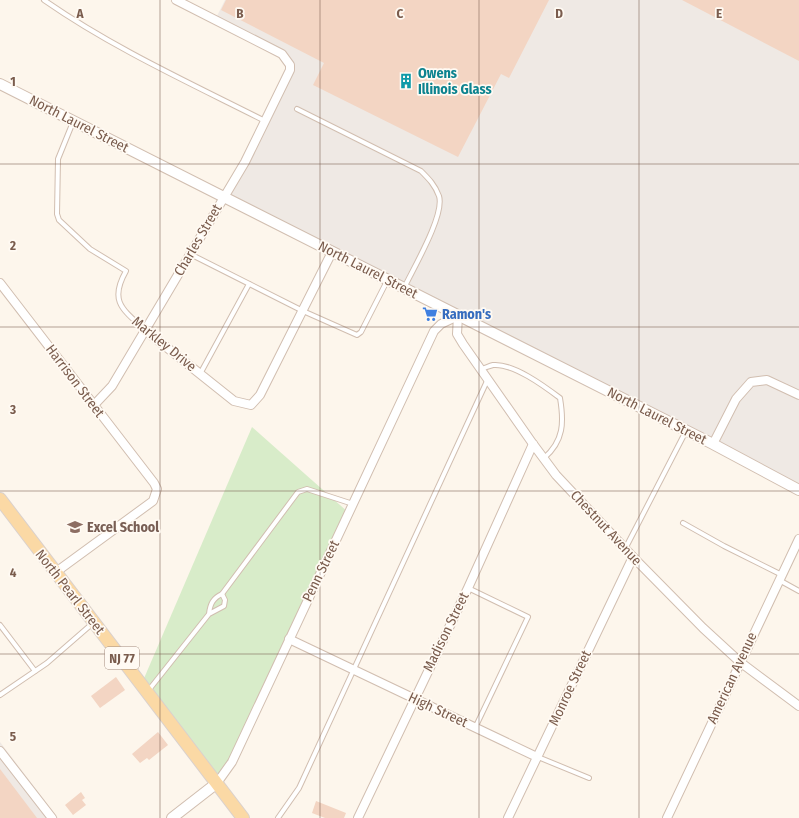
<svg xmlns="http://www.w3.org/2000/svg" width="799" height="818" font-family="'Fira Sans Condensed',sans-serif">
<style>
.industrial{fill:#efe9e4}
.green{fill:#d8ecc9}
.building{fill:#f3d5c3}
.lines{fill:none;stroke-linecap:round;stroke-linejoin:round}
.service-casing{stroke:#d1beb0;stroke-width:6}
.minor-casing{stroke:#d1beb0;stroke-width:10}
.tertiary-casing{stroke:#d1beb0;stroke-width:12}
.primary-casing{stroke:#dad1cd;stroke-width:14}
.service{stroke:#fff;stroke-width:4}
.minor{stroke:#fff;stroke-width:8}
.tertiary{stroke:#fff;stroke-width:10}
.primary{stroke:#fbd9a5;stroke-width:12}
.grid{fill:none;stroke:#7a5c4d;stroke-width:1;stroke-opacity:0.55}
.labels{text-anchor:middle;dominant-baseline:central;stroke-width:3.5;stroke-linejoin:round;paint-order:stroke}
.shield{fill:#fffaf3;stroke:#a28b7f;stroke-width:1}
.shield-label{font-size:13px;font-weight:bold;fill:#7a5c4d}
.culture-label{font-size:14px;font-weight:bold;fill:#0d838f;stroke:#fffaf3;text-anchor:start}
.street-label{font-size:14px;fill:#7a5c4d;stroke:#fffaf3}
.shop-label{font-size:14px;font-weight:bold;fill:#366cbe;stroke:#fffaf3;text-anchor:start}
.education-label{font-size:14px;font-weight:bold;fill:#785e54;stroke:#fffaf3;text-anchor:start}
.grid-label{font-size:13px;text-anchor:middle;font-weight:bold;fill:#7a5c4d;stroke:#fffaf3;stroke-width:3.5;stroke-linejoin:round;paint-order:stroke}
</style>
<rect width="100%" height="100%" fill="#fdf6ec"/>
<g class="industrial">
<polygon points="225,0 799,0 799,490 224,197 290,70 282,54 215,20"/>
<polygon points="0,742 58,818 0,818"/>
</g>
<polygon class="green" points="252,427 349,513 254,712 217,783 142,683"/>
<g class="building">
<polygon points="226,0 549,0 509,78 501,74 458,157 313,85 324,63 221,10"/>
<polygon points="682,0 799,0 799,61"/>
<polygon points="116,677 125,690 100,708 91,696"/>
<polygon points="158,732 168,745 149,760 147,758 140,763 132,754"/>
<polygon points="0,769 37,818 0,818"/>
<polygon points="81,792 85,798 82,800 86,805 73,815 65,805"/>
<polygon points="316,801 346,813 344,818 325,818 312,813"/>
</g>
<g class="lines">
<g class="service-casing">
<g id="service">
<path d="M44,0C113,48 190,83 265,121"/>
<path d="M297,109L421,171C429,179 435,185 439,196C445,215 413,269 404,288"/>
<path d="M73,122L58,159L57,214L59,220L90,249L126,271C109,301 122,309 145,330"/>
<polyline points="190,254 303,311 357,335 361,332 387,281"/>
<path d="M481,369C485,368 489,366 493,365C513,363 544,386 560,398C564,422 564,441 544,458"/>
<polyline points="200,374 249,284"/>
<polyline points="683,523 724,546 782,575"/>
<polyline points="625,549 686,431"/>
<polyline points="779,580 799,591"/>
<polyline points="468,588 528,617 475,728"/>
<polyline points="222,594 298,492 307,489 353,504"/>
<polyline points="0,625 35,671"/>
<path d="M148,691L209,614L224,606L225,600L222,594C213,598 210,604 209,614"/>
<polyline points="0,695 47,663 93,623"/>
<polyline points="538,757 589,778"/>
<polyline points="278,818 299,788 487,381"/>
</g>
</g>
<g class="minor-casing">
<g id="minor">
<polyline points="0,283 154,483 157,489 153,501 56,572"/>
<polyline points="145,330 234,401 251,405 260,395 332,252"/>
<polyline points="94,405 112,386 245,162 290,70 290,65 282,54 176,0"/>
<polyline points="713,444 736,399 751,382 767,380 799,395"/>
<polyline points="289,639 537,757"/>
<polyline points="0,751 52,818"/>
<polyline points="217,783 232,762 434,331 441,324 458,316 457,334 463,344 533,444 556,475 633,557 703,628 740,662 799,706"/>
<polyline points="358,818 468,588 533,444"/>
<polyline points="508,818 633,557"/>
<polyline points="667,818 799,539"/>
</g>
</g>
<g class="tertiary-casing">
<g id="tertiary">
<polyline points="0,84 713,444 799,490"/>
<polyline points="172,818 217,783"/>
</g>
</g>
<g class="primary-casing">
<polyline id="primary" points="0,499 243,818"/>
</g>
<use href="#service" class="service"/>
<use href="#minor" class="minor"/>
<use href="#tertiary" class="tertiary"/>
<use href="#primary" class="primary"/>
</g>
<path class="grid" d="M160,0V818M320,0V818M479,0V818M639,0V818M0,164H799M0,327H799M0,491H799M0,654H799"/>
<defs>
<g id="building-bare" transform="scale(1.2)"><path d="M-4-6H4V6H1V3H-1V6H-4ZM-2.5-4.3h1.7v1.8h-1.7ZM.8-4.3h1.7v1.8H.8ZM-2.5-1h1.7V.8h-1.7ZM.8-1h1.7V.8H.8Z" fill="#0f9aa8" stroke="#fffaf3" stroke-width="2.5" paint-order="stroke"/></g>
<g id="supermarket-bare" transform="scale(1.2)"><path d="M-6-5.5h2.5l.6 2H6L4.5 2H-2.5L-4.4-4H-6ZM-1.5 3.2a1.3 1.3 0 1 0 .1 0ZM3 3.2a1.3 1.3 0 1 0 .1 0Z" fill="#3f7fe0" stroke="#fffaf3" stroke-width="2.5" paint-order="stroke"/></g>
<g id="school-bare" transform="scale(1.2)"><path d="M0-5L7-2L0 1L-7-2ZM-4 1L0 2.5L4 1V4Q0 6-4 4Z" fill="#8d6e63" stroke="#fffaf3" stroke-width="2.5" paint-order="stroke"/></g>
</defs>
<g fill-rule="evenodd">
<use href="#building-bare" x="406" y="81"/>
<use href="#supermarket-bare" x="430" y="314"/>
<use href="#school-bare" x="75" y="527"/>
</g>
<g class="labels">
<rect class="shield" x="105" y="647" width="34" height="22" rx="3"/>
<g class="shield-label">
<text x="122" y="658">NJ 77</text>
</g>
<g class="culture-label">
<text x="418" y="73">Owens<tspan x="418" dy="16">Illinois Glass</tspan></text>
</g>
<g class="street-label">
<text transform="translate(79 124) rotate(27)">North Laurel Street</text>
<text transform="translate(198 240) rotate(-60)">Charles Street</text>
<text transform="translate(368 270) rotate(27)">North Laurel Street</text>
<text transform="translate(164 344) rotate(39)">Markley Drive</text>
<text transform="translate(75 381) rotate(53)">Harrison Street</text>
<text transform="translate(657 416) rotate(27)">North Laurel Street</text>
<text transform="translate(606 528) rotate(47)">Chestnut Avenue</text>
<text transform="translate(321 571) rotate(-64)">Penn Street</text>
<text transform="translate(70 592) rotate(52)">North Pearl Street</text>
<text transform="translate(446 632) rotate(-64)">Madison Street</text>
<text transform="translate(732 678) rotate(-65)">American Avenue</text>
<text transform="translate(570 688) rotate(-65)">Monroe Street</text>
<text transform="translate(438 710) rotate(25)">High Street</text>
</g>
<g class="shop-label">
<text x="442" y="314">Ramon's</text>
</g>
<g class="education-label">
<text x="87" y="527">Excel School</text>
</g>
</g>
<g class="grid-label">
<text x="80" y="18">A</text>
<text x="240" y="18">B</text>
<text x="400" y="18">C</text>
<text x="559" y="18">D</text>
<text x="719" y="18">E</text>
<text x="13" y="86">1</text>
<text x="13" y="250">2</text>
<text x="13" y="414">3</text>
<text x="13" y="577">4</text>
<text x="13" y="741">5</text>
</g>
</svg>
